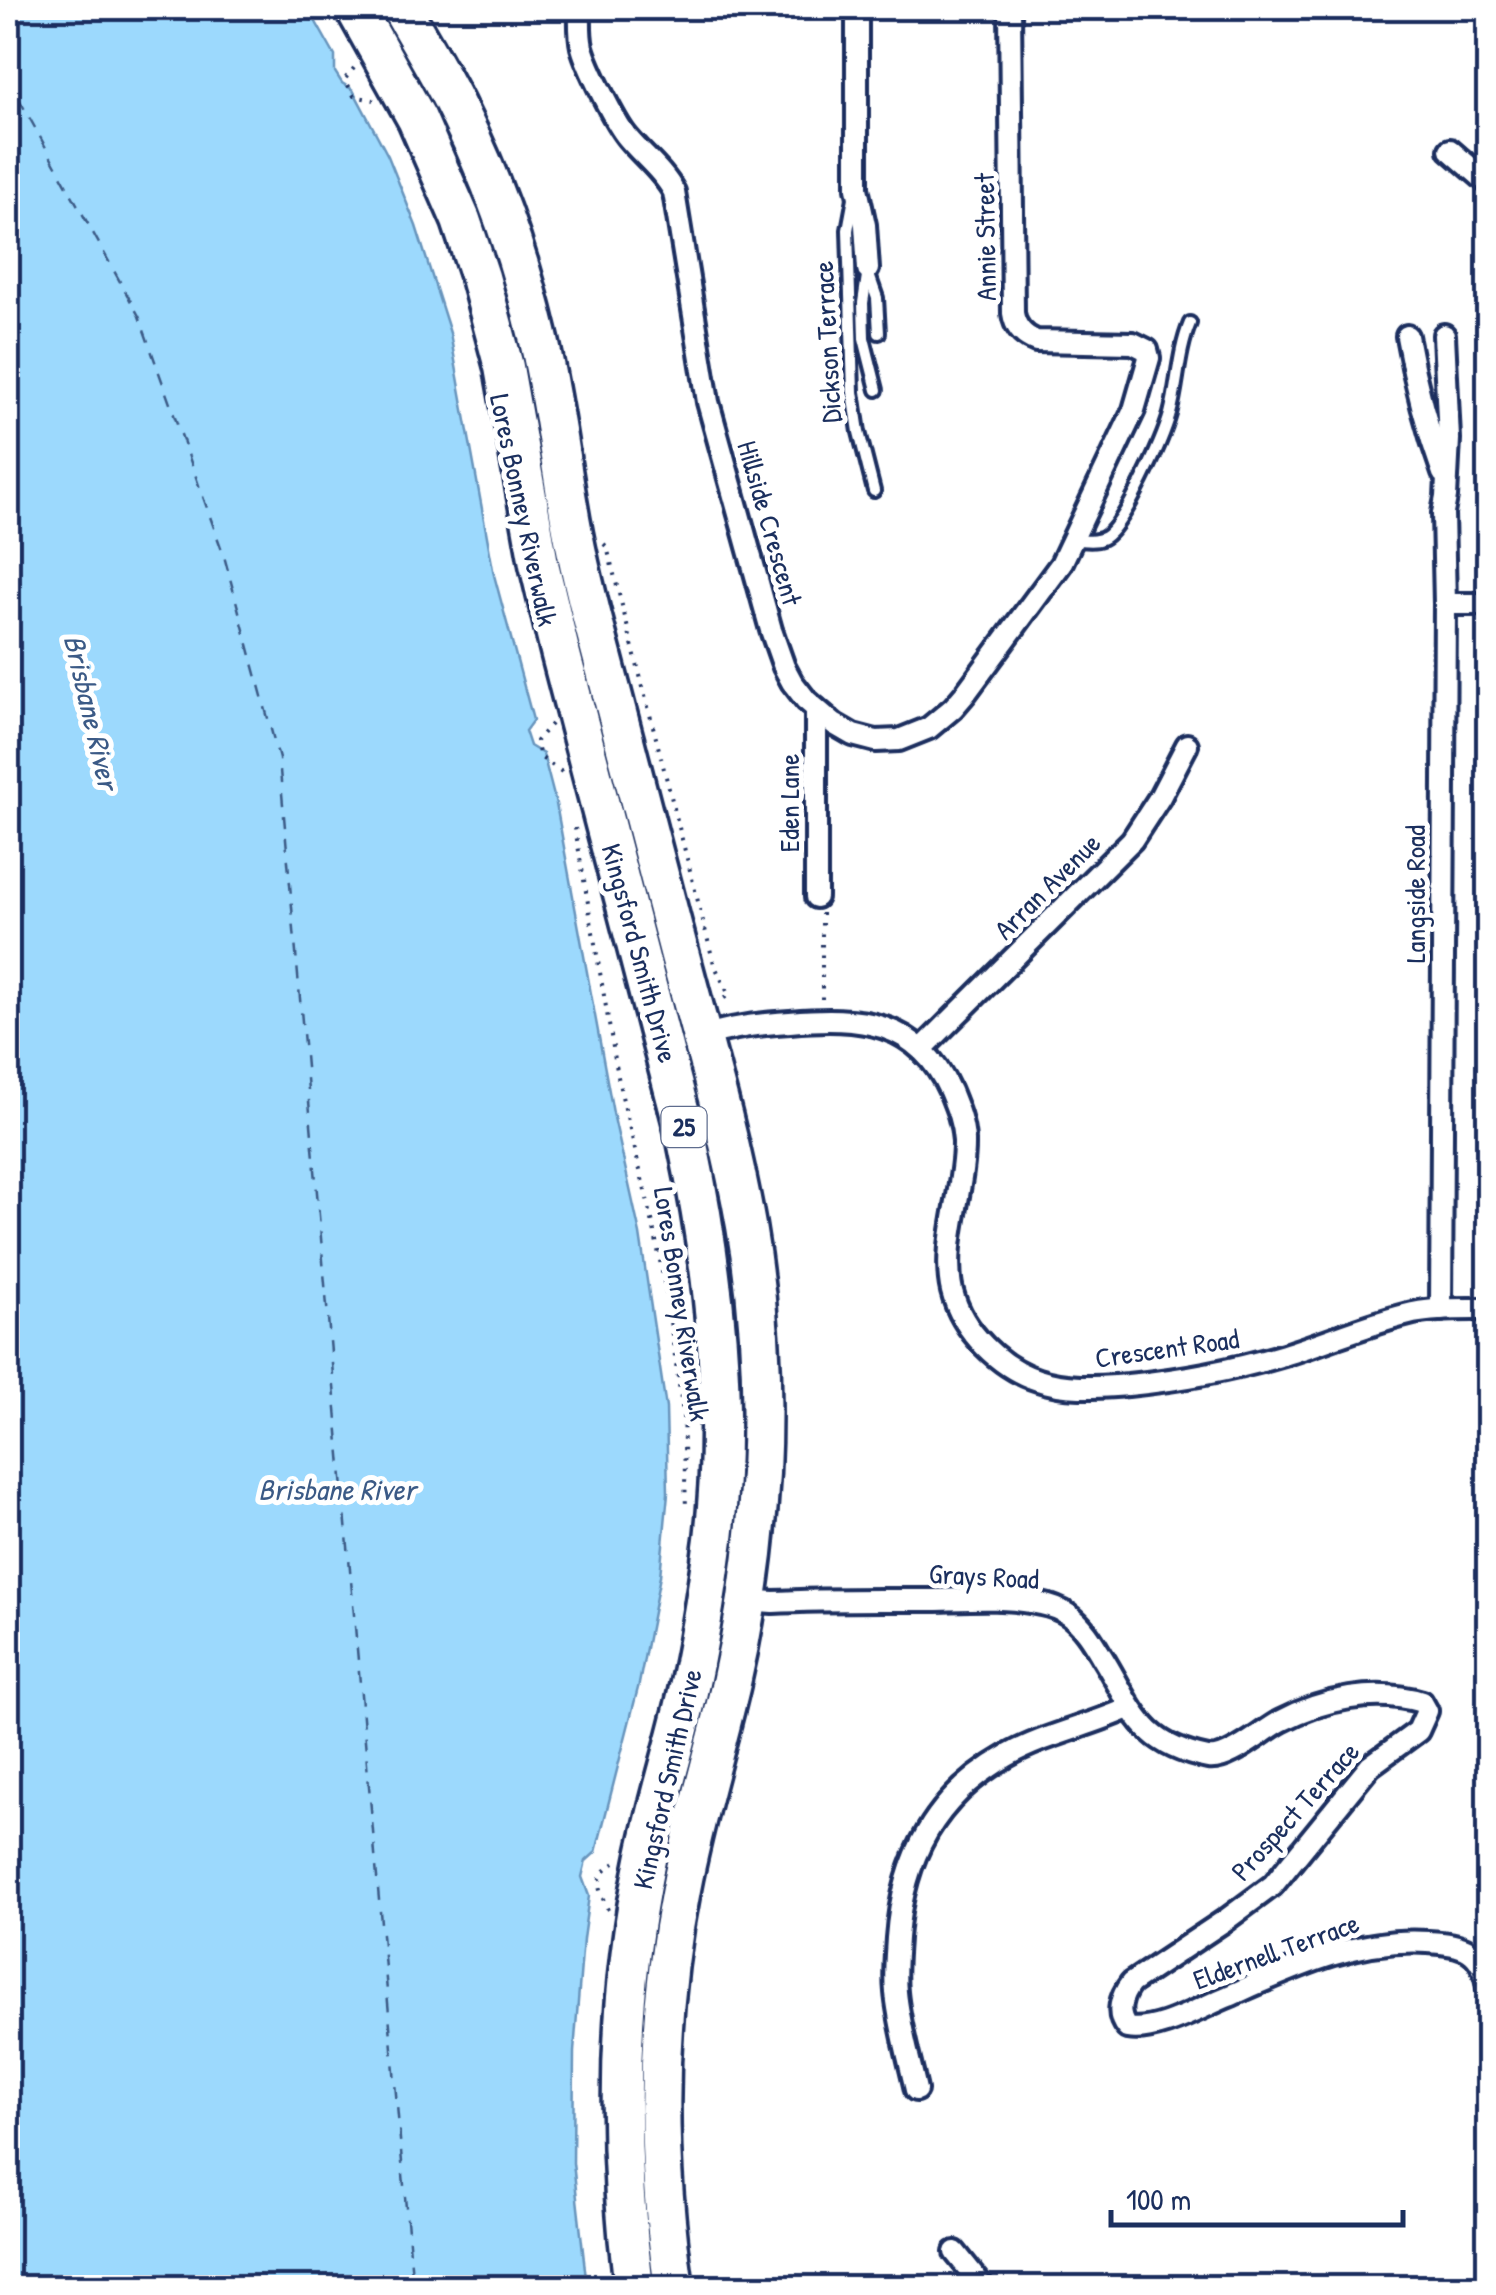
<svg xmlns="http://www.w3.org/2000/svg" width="1496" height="2295" font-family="'Patrick Hand',sans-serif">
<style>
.water{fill:#9cd9fd;stroke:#6895bd;stroke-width:2.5}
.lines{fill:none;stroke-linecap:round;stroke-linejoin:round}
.ferry{stroke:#3b5a86;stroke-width:2.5;stroke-dasharray:12 10;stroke-linecap:butt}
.lane-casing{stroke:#1b2f5e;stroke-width:18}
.street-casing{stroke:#1b2f5e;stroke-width:28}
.highway-casing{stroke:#1b2f5e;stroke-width:45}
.path{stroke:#1b2f5e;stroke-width:4;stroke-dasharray:2.5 8;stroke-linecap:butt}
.lane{stroke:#fff;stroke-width:10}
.street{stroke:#fff;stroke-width:20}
.highway{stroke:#fff;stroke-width:38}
.labels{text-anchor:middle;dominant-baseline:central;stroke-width:10;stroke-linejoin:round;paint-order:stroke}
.shield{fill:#fff;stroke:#5f6d8e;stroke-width:2.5}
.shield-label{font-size:25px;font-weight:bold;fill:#1b2f5e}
.street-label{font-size:28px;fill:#1b2f5e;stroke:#fff}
.water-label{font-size:30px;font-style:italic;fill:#3b5a86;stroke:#fff}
</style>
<rect width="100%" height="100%" fill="#fff"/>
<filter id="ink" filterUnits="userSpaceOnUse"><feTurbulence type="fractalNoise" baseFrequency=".01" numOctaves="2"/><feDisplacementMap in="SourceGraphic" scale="20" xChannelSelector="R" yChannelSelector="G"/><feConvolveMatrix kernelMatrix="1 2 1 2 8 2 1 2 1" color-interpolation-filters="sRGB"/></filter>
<g filter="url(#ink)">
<polygon class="water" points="8,8 308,8 335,56 335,72 342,83 353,90 388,156 416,226 450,333 494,575 533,720 525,731 530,746 543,754 556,804 613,1113 640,1234 666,1408 668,1493 660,1576 639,1684 596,1852 586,1861 582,1877 589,1896 583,1939 574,2052 573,2163 587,2287 8,2287"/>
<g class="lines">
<polyline class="ferry" points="8,79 139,316 224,556 279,759 413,2288"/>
<g class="lane-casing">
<g id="lane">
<polyline points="854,198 848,230 853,392 859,432 874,491"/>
<polyline points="868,269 863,303 864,338 877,390"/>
<polyline points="869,275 877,298 879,333"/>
<path d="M1074,540C1084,540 1096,543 1105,537C1125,524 1163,439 1170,414C1178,384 1178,352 1190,323"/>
</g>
</g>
<g class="street-casing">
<g id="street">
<path d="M580,8C580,21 579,34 582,47C587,66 615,123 628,138C643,156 663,171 674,192L708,402L771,630L784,667L792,682L806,700L834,724L853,735L876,741L899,740L929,728L953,708L965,694L1061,564L1134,410L1149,358L1147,350L1133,343L1036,341C1023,336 1015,327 1013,313L1010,8"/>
<polyline points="857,8 857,188 865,225 868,269"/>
<polyline points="1450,150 1488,183"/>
<path d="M1407,336C1415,382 1427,429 1443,473"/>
<polyline points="1445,604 1488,604"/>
<polyline points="816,709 816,897"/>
<path d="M701,1037C731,1027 760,1024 790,1022C859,1016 918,1020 950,1091C957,1108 963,1123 964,1141C965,1189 941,1245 952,1291C962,1331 1000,1368 1038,1380C1067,1390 1098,1387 1128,1385C1180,1380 1233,1370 1284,1355C1327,1342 1369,1323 1413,1313C1438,1308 1464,1309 1488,1309"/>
<polyline points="922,1049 1132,840 1160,797 1187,745"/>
<polyline points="1441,1310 1445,604 1443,513 1446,497 1449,439 1444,335"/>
<path d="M746,1600L773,1602C827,1599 880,1600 934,1600C969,1599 1006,1596 1041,1604C1051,1606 1060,1609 1069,1615C1084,1626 1093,1642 1102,1657C1134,1708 1138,1744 1208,1758C1228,1762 1262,1731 1281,1721C1323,1699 1376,1688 1422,1702L1427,1711L1418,1731L1370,1766L1273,1885L1227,1919L1131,1983C1121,1996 1115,2014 1127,2028C1156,2034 1201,2007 1229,1996C1293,1968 1357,1937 1428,1942C1464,1944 1482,1949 1488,1987"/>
<path d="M916,2090C909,2058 899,2025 896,1992C894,1974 896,1956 897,1938C903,1857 935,1797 1007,1756C1044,1735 1090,1726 1129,1708"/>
<polyline points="955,2252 984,2288"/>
</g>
</g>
<g class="highway-casing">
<g id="highway">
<path d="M355,8L417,119L461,220L480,277L504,367L539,564L560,651L687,1140C715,1272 729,1405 714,1539C707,1592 699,1644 687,1696C674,1753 656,1808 645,1865C616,2005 616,2147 634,2288"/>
<path d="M401,8C420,42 441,75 458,111C493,181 519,256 537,332C551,389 558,448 568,506C575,549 585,591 596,633C624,739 651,845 679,952C703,1043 730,1134 746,1226C760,1307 764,1392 760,1473C756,1543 747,1614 731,1683C715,1752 694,1819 681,1889C655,2019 655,2156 674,2288"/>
</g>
</g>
<g class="path">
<polyline points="354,68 345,79 354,96 374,100"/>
<polyline points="604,544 607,547 714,964 729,995 721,1000"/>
<polyline points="551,724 536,741 540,757 562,772"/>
<polyline points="575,828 620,1088 654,1228 666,1293 683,1413 686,1508"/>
<polyline points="822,999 822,913"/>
<path d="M608,1910C598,1887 592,1879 615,1863"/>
</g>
<use href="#lane" class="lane"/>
<use href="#street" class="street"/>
<use href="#highway" class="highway"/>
</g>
</g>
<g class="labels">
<rect class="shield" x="661.5" y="1107" width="45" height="40" rx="8"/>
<g class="shield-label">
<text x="684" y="1127">25</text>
</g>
<g class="street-label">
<text transform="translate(985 237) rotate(-91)">Annie Street</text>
<text transform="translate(827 342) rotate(-93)">Dickson Terrace</text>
<text transform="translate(524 510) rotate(78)">Lores Bonney Riverwalk</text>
<text transform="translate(770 523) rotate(74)">Hillside Crescent</text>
<text transform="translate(789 803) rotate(-90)">Eden Lane</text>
<text transform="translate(1047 886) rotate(-45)">Arran Avenue</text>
<text transform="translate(1415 894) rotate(-90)">Langside Road</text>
<text transform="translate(640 953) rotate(75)">Kingsford Smith Drive</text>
<text transform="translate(682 1304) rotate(81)">Lores Bonney Riverwalk</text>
<text transform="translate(1167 1348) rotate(-8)">Crescent Road</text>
<text transform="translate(984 1576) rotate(3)">Grays Road</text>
<text transform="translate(667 1779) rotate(-77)">Kingsford Smith Drive</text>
<text transform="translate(1295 1811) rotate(-48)">Prospect Terrace</text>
<text transform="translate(1276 1951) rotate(-20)">Eldernell Terrace</text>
</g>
<g class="water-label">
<text transform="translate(92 712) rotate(77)">Brisbane River</text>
<text x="337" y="1489">Brisbane River</text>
</g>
</g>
<rect width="1496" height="2295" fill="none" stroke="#fff" stroke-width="40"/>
<rect x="20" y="20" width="1456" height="2255" fill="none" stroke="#1b2f5e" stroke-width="4" filter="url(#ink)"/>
<path d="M1111 2210v15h292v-15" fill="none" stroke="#1b2f5e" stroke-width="5"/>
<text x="1126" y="2210" font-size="30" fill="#1b2f5e" stroke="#ffffff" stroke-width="8" paint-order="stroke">100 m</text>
</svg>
